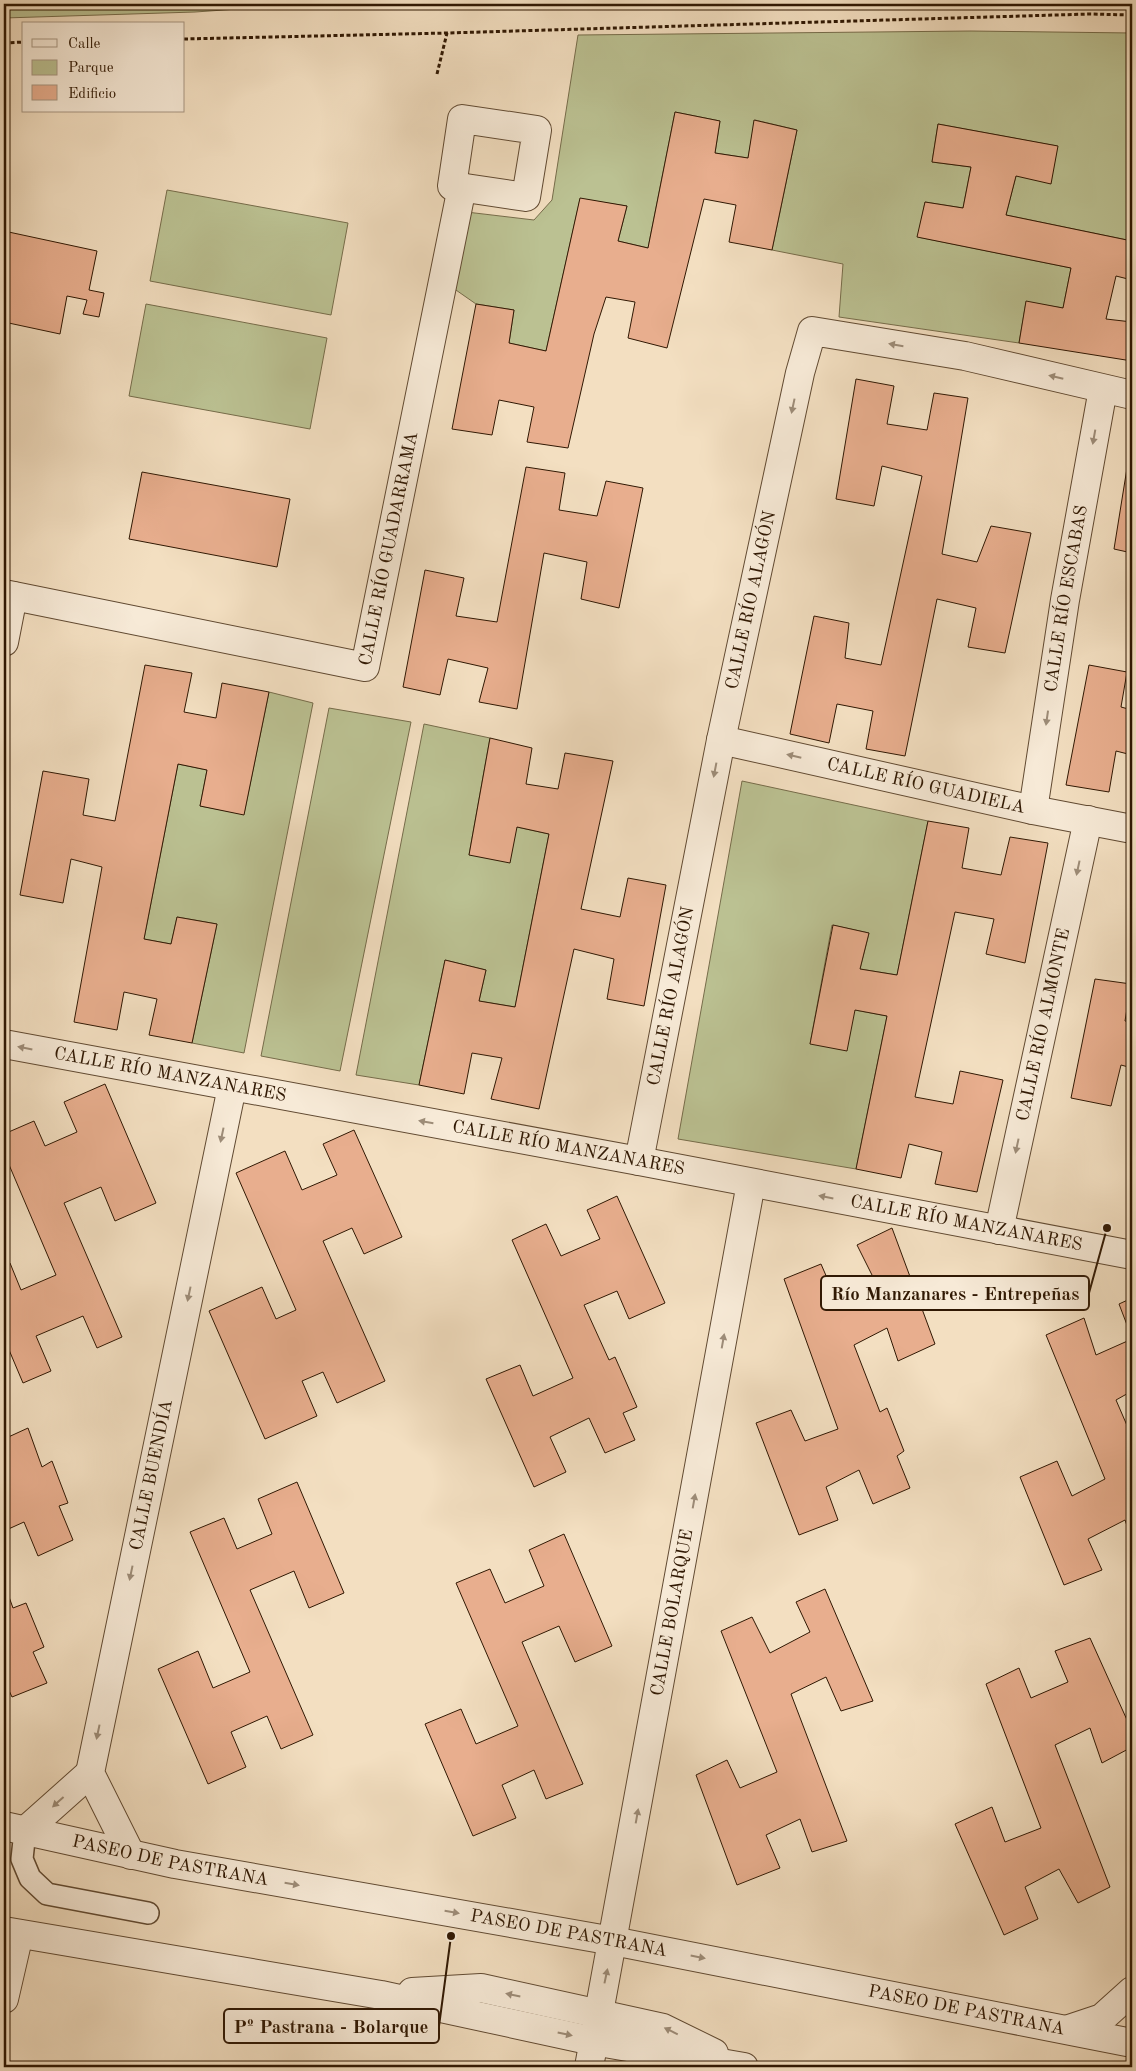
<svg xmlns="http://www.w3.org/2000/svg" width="1136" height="2071" font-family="'Old Standard TT',serif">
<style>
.green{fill:#bbc192;stroke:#766c4a}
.building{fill:#e8ae8e;stroke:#301803}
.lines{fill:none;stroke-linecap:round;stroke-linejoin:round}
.lane-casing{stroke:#614a32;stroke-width:24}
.street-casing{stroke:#614a32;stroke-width:30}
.path{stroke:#301803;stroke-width:3;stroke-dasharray:4 2.5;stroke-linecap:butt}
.lane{stroke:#f7ead7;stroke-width:21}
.street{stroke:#f7ead7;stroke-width:28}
.oneway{fill:#9d8c78}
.labels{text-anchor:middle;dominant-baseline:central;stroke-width:5;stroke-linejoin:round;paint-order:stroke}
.street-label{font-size:18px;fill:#301803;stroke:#f7ead7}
.leader{fill:none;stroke:#301803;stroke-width:2}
.callout-dot{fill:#301803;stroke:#f7ead7;stroke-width:2}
.callout{fill:#f7ead7;stroke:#301803;stroke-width:2}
.callout-label{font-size:19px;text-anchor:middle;font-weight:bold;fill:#301803}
</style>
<rect width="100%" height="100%" fill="#f3dfc1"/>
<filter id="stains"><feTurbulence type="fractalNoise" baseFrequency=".004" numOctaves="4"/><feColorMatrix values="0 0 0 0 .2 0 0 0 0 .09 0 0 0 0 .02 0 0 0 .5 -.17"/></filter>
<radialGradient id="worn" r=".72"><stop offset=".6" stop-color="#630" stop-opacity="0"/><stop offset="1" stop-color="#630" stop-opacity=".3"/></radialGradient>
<g class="green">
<polygon points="4,4 310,4 195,12 4,18"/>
<polygon points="971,31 1132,33 1132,241 1006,215 1016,176 1057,146 938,124 932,162 971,167 963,208 925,202 918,237 1071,268 1063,308 1026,302 1019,343 839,317 843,264 772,250 797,130 755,120 748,158 715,153 720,121 675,112 648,248 618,241 627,206 580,199 546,351 509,343 514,310 476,304 443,281 458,211 534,220 552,200 578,35"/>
<polygon points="167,190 348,223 331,315 150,281"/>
<polygon points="146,304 327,338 310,429 129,396"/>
<polygon points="269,692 313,703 244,1053 192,1043 217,924 177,917 171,944 144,939 178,764 207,770 200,806 244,814"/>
<polygon points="329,708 411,722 340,1071 261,1056"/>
<polygon points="424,724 490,738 469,855 517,827 549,834 515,1007 479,1001 486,970 445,960 419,1085 356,1075"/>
<polygon points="742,781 928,821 897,975 860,969 869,933 832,925 810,1044 855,1010 887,1016 856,1169 678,1139"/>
</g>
<g class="building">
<polygon points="675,112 720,121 715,153 748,158 754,120 797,130 772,250 729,242 736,205 704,199 667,348 628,338 635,302 606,297 594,334 568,448 527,442 534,407 499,400 492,435 452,429 476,304 514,310 509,343 546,351 580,198 627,206 618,241 648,248"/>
<polygon points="938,124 1058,146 1051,184 1016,176 1006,215 1132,241 1132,280 1116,276 1106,319 1132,322 1132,361 1019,343 1026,301 1063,308 1071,268 917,237 925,202 963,208 971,167 932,162"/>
<polygon points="4,231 97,251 89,290 104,293 99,317 83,314 87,300 67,296 60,334 4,322"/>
<polygon points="856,379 894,386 887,424 927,430 934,393 968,398 942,554 977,562 991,526 1031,533 1005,653 968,647 976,608 937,599 905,756 866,749 873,711 837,704 829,743 790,734 814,616 849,623 845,658 881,665 922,476 882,466 874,506 836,499"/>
<polygon points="1132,437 1132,553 1114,549"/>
<polygon points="526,467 565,473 559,510 597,516 606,481 643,488 619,608 581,599 587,562 544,553 517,709 479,702 488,668 448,659 440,695 403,687 425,570 464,578 456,616 497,622"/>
<polygon points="142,472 290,499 277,567 129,539"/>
<polygon points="145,665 192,673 184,712 216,718 222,683 269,692 244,815 200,806 207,770 178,764 144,939 171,944 177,917 217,924 192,1043 149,1035 157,999 124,992 117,1030 74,1022 102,867 71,859 63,903 20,895 43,771 89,779 83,815 115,821"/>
<polygon points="1089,665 1127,672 1121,707 1132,710 1132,755 1116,751 1109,792 1066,785"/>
<polygon points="490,738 532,748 526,784 558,789 565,753 613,761 581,909 620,917 628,878 666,885 644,1006 607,999 614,959 574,949 539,1109 491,1099 502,1058 472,1053 464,1094 419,1085 445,960 486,970 479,1001 515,1007 549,834 517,827 510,863 469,855"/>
<polygon points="928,821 969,828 962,868 1001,875 1010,837 1048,843 1025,963 986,954 994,919 955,912 915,1097 953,1104 960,1071 1003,1080 977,1192 935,1184 942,1152 909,1144 901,1178 856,1169 887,1016 855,1010 847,1051 810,1044 833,925 869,933 860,969 897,975"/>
<polygon points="1095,979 1131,984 1125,1021 1132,1022 1132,1068 1121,1065 1111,1106 1071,1098"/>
<polygon points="105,1084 156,1203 115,1221 101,1187 64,1203 122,1337 97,1348 83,1316 36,1336 51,1371 23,1383 4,1338 4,1265 10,1263 21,1290 56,1275 4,1153 4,1134 34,1121 45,1146 77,1132 64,1102"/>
<polygon points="354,1130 402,1237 364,1254 352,1228 323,1241 385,1381 337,1403 323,1372 302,1381 317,1416 265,1439 209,1311 262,1287 276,1319 296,1310 236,1173 285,1151 302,1190 337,1175 323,1144"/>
<polygon points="617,1196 665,1303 629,1319 617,1291 584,1305 609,1360 615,1357 637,1407 623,1413 635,1440 605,1453 589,1418 550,1437 566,1472 534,1487 486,1379 520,1365 533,1396 573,1378 512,1240 546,1224 561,1256 600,1239 587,1210"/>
<polygon points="1132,1209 1132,1231 1129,1230"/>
<polygon points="892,1228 935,1344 898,1361 887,1328 854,1345 880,1412 887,1408 904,1451 897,1456 910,1488 873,1504 859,1470 826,1487 838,1520 799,1535 756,1423 791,1410 805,1441 838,1429 784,1279 821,1264 834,1294 873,1277 857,1245"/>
<polygon points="1132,1298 1132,1338 1119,1304"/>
<polygon points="1084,1318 1096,1355 1132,1339 1132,1391 1116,1400 1132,1437 1132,1540 1125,1520 1088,1539 1102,1570 1064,1585 1020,1477 1057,1461 1072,1496 1105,1479 1046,1335"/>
<polygon points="28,1428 42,1467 52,1461 68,1503 59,1506 73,1540 38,1556 24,1522 4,1531 4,1482 9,1480 4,1470 4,1439"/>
<polygon points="297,1482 344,1593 309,1608 294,1571 250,1590 313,1735 281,1749 267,1716 231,1732 246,1767 208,1784 158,1669 198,1651 213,1688 250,1672 190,1532 224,1518 237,1549 272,1534 258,1499"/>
<polygon points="564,1534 612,1646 575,1662 559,1626 522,1642 583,1784 546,1799 534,1770 502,1785 516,1818 473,1836 425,1724 461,1709 476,1744 518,1726 456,1583 490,1569 505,1603 544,1586 529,1550"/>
<polygon points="4,1583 13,1608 26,1603 44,1647 33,1652 47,1683 12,1697 4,1680"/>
<polygon points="825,1589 873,1701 841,1711 826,1677 791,1694 847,1841 812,1852 800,1819 766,1835 780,1868 737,1885 696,1775 727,1760 740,1788 777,1772 721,1631 752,1617 770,1653 810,1632 796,1602"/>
<polygon points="1090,1638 1132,1731 1132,1747 1102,1763 1090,1728 1055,1745 1110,1887 1078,1903 1059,1869 1025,1887 1038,1919 1004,1935 955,1824 992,1807 1005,1842 1041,1828 986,1684 1019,1668 1031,1698 1068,1682 1055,1651"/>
</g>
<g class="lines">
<g class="lane-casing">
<polyline id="lane" points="25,1831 22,1859 30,1878 47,1894 148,1913"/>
</g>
<g class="street-casing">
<g id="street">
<polygon points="462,119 537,130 526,197 452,186"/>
<path id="s1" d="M4,594L365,667L462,187"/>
<polyline points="4,642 13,596"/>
<path id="s2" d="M721,740L1033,810L1132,829"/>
<path id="s3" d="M1033,810L1065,600L1103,389"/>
<path id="s4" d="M4,1044L639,1161L1132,1255"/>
<path id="s5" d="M639,1161L721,740L800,373L812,331L965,356L1132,395"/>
<path id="s6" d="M999,1230L1088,820"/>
<path id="s7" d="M4,1826L175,1864L613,1941L1132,2043"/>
<polyline points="25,1831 90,1773"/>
<path id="s8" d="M131,1855L90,1773L232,1087"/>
<polyline points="4,1931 381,1995 593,2041 744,2067"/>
<polyline points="412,1992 481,1988 663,2028 714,2053"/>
<polyline points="4,1999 19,1934"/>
<polyline points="1069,2029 1102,2018 1132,1991"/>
<path id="s9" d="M589,2067L751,1183"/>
</g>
</g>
<g class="path">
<polyline points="184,39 447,33 1090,14 1132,15"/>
<polyline points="4,43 24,42"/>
<polyline points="437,74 447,33"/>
</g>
<use href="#lane" class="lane"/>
<use href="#street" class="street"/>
</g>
<defs><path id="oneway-solid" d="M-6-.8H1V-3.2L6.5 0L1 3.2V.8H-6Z" transform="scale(1.25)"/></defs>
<g class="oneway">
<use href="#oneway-solid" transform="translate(896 345) rotate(-170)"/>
<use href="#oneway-solid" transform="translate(1056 377) rotate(-167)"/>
<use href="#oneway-solid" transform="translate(793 406) rotate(102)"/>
<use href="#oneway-solid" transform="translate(1094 437) rotate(100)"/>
<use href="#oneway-solid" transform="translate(1047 718) rotate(98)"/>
<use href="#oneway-solid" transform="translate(794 756) rotate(-167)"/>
<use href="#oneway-solid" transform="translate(715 770) rotate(101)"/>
<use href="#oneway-solid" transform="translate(1078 868) rotate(102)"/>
<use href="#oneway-solid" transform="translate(25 1048) rotate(-169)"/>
<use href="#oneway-solid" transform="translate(426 1122) rotate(-170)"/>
<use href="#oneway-solid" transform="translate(222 1135) rotate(102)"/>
<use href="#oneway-solid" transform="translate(1017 1146) rotate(102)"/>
<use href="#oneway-solid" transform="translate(826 1197) rotate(-169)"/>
<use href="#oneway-solid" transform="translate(189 1294) rotate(102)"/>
<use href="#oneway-solid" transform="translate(723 1341) rotate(-80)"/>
<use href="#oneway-solid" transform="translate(694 1501) rotate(-80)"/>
<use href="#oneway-solid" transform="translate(131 1573) rotate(102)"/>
<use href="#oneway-solid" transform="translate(98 1732) rotate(102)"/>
<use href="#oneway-solid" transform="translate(58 1802) rotate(138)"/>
<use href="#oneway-solid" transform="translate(637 1816) rotate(-80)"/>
<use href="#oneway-solid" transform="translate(292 1884) rotate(10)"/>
<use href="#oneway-solid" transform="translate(452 1912) rotate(10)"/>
<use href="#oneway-solid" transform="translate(698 1957) rotate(11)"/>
<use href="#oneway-solid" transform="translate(606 1976) rotate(-78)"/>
<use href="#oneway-solid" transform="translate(513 1995) rotate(-168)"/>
<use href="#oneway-solid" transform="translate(671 2031) rotate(-154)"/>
<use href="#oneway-solid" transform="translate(565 2034) rotate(12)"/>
</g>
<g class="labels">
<g class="street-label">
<text stroke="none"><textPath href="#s1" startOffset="489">CALLE RÍO GUADARRAMA</textPath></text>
<text stroke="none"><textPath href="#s3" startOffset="214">CALLE RÍO ESCABAS</textPath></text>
<text stroke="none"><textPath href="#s5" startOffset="572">CALLE RÍO ALAGÓN</textPath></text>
<text stroke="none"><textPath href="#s2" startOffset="210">CALLE RÍO GUADIELA</textPath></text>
<text stroke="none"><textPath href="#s5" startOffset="168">CALLE RÍO ALAGÓN</textPath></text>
<text stroke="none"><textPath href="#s6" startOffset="210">CALLE RÍO ALMONTE</textPath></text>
<text stroke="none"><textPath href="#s4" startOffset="169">CALLE RÍO MANZANARES</textPath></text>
<text stroke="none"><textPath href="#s4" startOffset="574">CALLE RÍO MANZANARES</textPath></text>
<text stroke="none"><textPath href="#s4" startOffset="979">CALLE RÍO MANZANARES</textPath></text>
<text stroke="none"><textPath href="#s8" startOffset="396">CALLE BUENDÍA</textPath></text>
<text stroke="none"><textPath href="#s9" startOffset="462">CALLE BOLARQUE</textPath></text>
<text stroke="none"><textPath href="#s7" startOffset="170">PASEO DE PASTRANA</textPath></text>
<text stroke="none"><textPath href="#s7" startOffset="575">PASEO DE PASTRANA</textPath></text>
<text stroke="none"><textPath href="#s7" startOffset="980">PASEO DE PASTRANA</textPath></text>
</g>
</g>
<path class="leader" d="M1107 1228L1089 1293M451 1936L439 2026"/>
<g class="callout-dot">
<circle cx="1107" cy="1228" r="5"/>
<circle cx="451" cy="1936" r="5"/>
</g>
<g class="callout">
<rect x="821" y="1276" width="268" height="34" rx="5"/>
<rect x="224" y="2009" width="215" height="34" rx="5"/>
</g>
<g class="callout-label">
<text x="955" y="1300">Río Manzanares - Entrepeñas</text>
<text x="331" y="2033">Pº Pastrana - Bolarque</text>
</g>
<rect width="1136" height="2071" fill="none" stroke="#f3dfc1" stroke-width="20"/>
<rect x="5" y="5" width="1126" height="2061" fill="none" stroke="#301803" stroke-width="2.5"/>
<rect x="10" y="10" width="1116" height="2051" fill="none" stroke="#301803"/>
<rect x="22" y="22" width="162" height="90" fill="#f7ead7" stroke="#a79682"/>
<rect x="32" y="39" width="25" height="8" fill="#f7ead7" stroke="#a79682"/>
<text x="68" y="48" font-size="15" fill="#301803">Calle</text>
<rect x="32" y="60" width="25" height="15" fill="#bbc192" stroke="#a79682"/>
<text x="68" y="72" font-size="15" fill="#301803">Parque</text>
<rect x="32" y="85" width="25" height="15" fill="#e8ae8e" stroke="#a79682"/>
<text x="68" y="98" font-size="15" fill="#301803">Edificio</text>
<rect width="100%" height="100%" filter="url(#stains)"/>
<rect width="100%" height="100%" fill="url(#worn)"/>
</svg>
